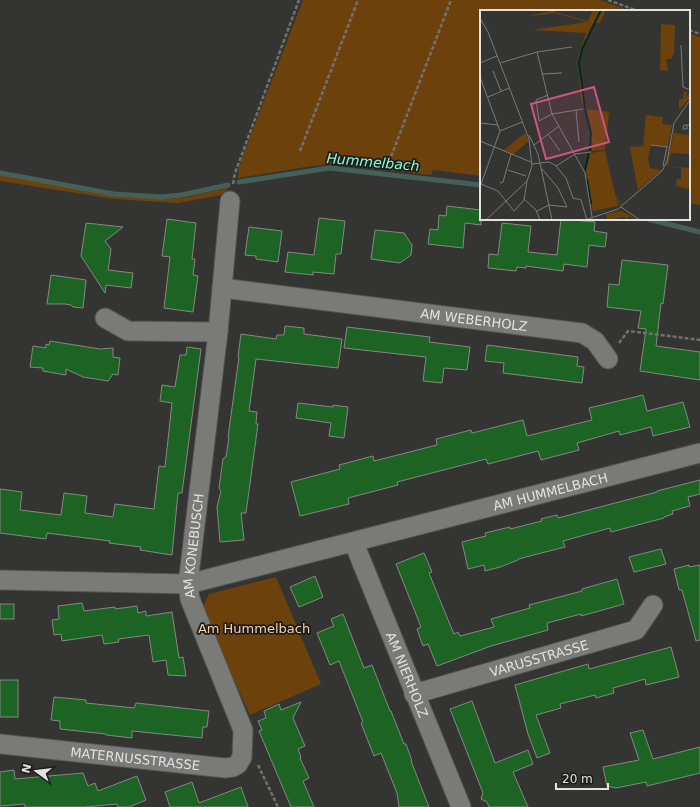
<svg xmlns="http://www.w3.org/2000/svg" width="700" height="807" font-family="'DejaVu Sans',sans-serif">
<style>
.green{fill:#6d410c}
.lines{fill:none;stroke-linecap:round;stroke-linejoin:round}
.stream{stroke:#446059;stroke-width:5}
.building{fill:#1d6323;stroke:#858885}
.street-casing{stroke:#535351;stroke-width:21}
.path{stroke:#71716f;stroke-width:2.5;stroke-dasharray:4 2;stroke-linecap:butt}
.street{stroke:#7a7b78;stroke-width:19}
.labels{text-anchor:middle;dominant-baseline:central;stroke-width:3.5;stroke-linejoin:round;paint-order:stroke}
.street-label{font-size:13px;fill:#e2e2e0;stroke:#1c1c1b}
.park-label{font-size:13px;fill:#f5d1b0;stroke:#1c1c1b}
.water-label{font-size:14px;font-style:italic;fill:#87fdd8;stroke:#1c1c1b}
.inset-river{fill:none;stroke:#01291f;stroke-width:2}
.inset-road{fill:none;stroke:#7a7a78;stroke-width:1}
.view{fill:#cc5583;fill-opacity:0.15;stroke:#cc5583;stroke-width:2}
.inset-edge{fill:none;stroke:#e2e2e0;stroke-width:2}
</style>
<rect width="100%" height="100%" fill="#343532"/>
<g class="green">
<polygon points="303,0 600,0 630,11 481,11 481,176 433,170 431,175 334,164 312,166 238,178 239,167 242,158"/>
<polygon points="689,33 700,37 700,205 689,203"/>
<polygon points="0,175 114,195 161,199 183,198 227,188 226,194 178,203 114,199 0,181"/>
<polygon points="276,577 321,684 250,715 202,609 209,594"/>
</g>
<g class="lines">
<g class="stream">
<polyline points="0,173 114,194 161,197 182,195 228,185"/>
<polyline points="239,182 329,168 481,185"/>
<polyline points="648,219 700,232"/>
</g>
</g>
<g class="building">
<polygon points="447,206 481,210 481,225 465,223 463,248 428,244 430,229 438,230 439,215 446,216"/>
<polygon points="319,218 345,221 341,254 336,254 334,274 313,272 313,275 285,272 288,252 314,255"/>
<polygon points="167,219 196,223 192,259 195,259 193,275 198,276 193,312 164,308 170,257 162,256"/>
<polygon points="561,219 595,222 594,231 607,233 605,247 589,245 587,267 564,264 563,271 526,266 526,268 517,267 516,271 488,268 489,254 498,255 502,223 531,226 528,252 557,255"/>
<polygon points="86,223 123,227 105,241 111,249 108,270 133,273 131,288 106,285 105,293 81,256"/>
<polygon points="249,227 282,231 278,262 256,259 256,256 245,255"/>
<polygon points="375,230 404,233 412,245 411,255 400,263 371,259"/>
<polygon points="622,260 668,265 663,304 661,303 656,346 700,352 700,380 640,371 646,329 638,328 641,311 607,307 609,284 619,285"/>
<polygon points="51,275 86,280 83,308 73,307 71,305 65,304 47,304"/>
<polygon points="285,326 304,328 304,334 342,339 338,368 256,359 249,411 257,412 256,424 258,424 246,513 241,513 244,540 220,542 217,507 221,491 219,488 223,459 226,457 229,437 228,437 239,357 238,357 241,334 276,339 277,335 284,335"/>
<polygon points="347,327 430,337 429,342 470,347 467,370 444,368 442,383 423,381 426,357 344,348"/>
<polygon points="50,341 100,349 113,348 113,357 120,358 118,375 113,374 108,381 83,377 66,369 66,375 43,371 43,368 30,367 33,346 46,348 46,344 49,345"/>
<polygon points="487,345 578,357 577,366 584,367 582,383 503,373 504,363 485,361"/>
<polygon points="187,347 201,349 182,493 178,493 172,555 140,550 141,547 109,543 110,541 47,533 46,539 0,533 0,489 22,492 20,510 61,515 64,493 87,496 85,513 113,517 115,504 154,509 159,466 165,467 172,403 160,401 162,385 175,387 180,355 186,355"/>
<polygon points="643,395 647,411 683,402 690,427 653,436 651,427 620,435 619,431 577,443 579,450 541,460 538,451 488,464 486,459 397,482 398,485 348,498 349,504 300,516 291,482 340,469 339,465 373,456 374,461 437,445 436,439 471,430 472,433 523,420 527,436 592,420 589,408"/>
<polygon points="298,403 333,407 333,405 348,407 344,438 329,436 331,423 296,418"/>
<polygon points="700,480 700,494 688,497 690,506 672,511 673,514 664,517 664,518 611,532 610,528 563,541 565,547 518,559 518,560 500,567 485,571 484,565 468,569 462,542 486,536 485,533 510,527 510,529 542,521 541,519 557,515 558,518 657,492 657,491"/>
<polygon points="661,549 666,564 634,572 629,557"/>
<polygon points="424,553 432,572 429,573 444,610 454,634 458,632 460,636 494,627 491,619 530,608 529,605 582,591 582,589 617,579 624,604 581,616 581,614 547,623 548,630 491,646 437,666 428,644 423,646 417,629 421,627 396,564"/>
<polygon points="689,565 689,567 700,565 700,640 696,641 682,590 679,590 674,569"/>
<polygon points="315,576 323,597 299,607 290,587"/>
<polygon points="82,603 84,611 115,607 115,609 137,606 138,613 146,611 146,616 172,612 179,658 183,657 186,676 168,675 166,660 153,662 149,635 118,639 119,642 104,644 102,635 62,641 61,634 54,635 52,620 59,619 58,606"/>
<rect x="0" y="604" width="14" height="15"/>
<polygon points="343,614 364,668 372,665 390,711 391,711 404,744 406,744 412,761 411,761 429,807 399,807 397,793 381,753 374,756 361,723 363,722 339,661 330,665 317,633 334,626 331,619"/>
<polygon points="671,647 679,677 646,685 645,679 613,688 614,693 596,698 595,695 560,704 561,708 536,715 550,753 537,758 528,734 515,685 588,664 589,669"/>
<rect x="0" y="680" width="18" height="37"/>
<polygon points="54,697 86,700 86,703 134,708 136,703 209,711 207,727 203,727 202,738 132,731 132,738 106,735 106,734 60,729 60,721 51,720"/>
<polygon points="472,701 495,763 528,750 533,764 513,772 528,807 489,807 487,802 481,799 483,793 450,709"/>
<polygon points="301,702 293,718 305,746 298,749 301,757 300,758 309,778 303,781 314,807 291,807 259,731 262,730 258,721 266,718 264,711 279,704 281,710"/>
<polygon points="643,730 653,759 700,747 700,773 647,786 646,782 616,788 607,786 603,767 639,760 630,733"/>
<polygon points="14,770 15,779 83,773 88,786 95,783 98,791 137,776 146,800 129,807 118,807 117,804 85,807 25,807 25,804 0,806 0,772"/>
<polygon points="192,782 199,803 241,787 248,807 170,807 165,792"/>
</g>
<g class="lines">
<g class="street-casing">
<g id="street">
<path id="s1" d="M222,288L582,333L595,341L608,359"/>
<polyline points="105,318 128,331 218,332"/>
<path id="s2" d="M354,543L461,807"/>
<path id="s3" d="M0,580L188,584L700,453"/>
<path id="s4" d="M414,694L636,630L653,605"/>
<path id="s5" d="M0,744L225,768L233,767L238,764L242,757L243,730L190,599L188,584L218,332L230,201"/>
</g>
</g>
<g class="path">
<polyline points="608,0 638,11"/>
<polyline points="689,30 700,34"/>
<polyline points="300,151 358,0"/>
<polyline points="389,162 451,0"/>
<polyline points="233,184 235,173 299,0"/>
<polyline points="619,343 628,331 700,340"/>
<polyline points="258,765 278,807"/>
</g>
<use href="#street" class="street"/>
</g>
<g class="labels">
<g class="street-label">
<text stroke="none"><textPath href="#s1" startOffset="254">AM WEBERHOLZ</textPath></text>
<text stroke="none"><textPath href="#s3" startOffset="562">AM HUMMELBACH</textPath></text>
<text stroke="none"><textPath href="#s5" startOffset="470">AM KONEBUSCH</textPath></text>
<text stroke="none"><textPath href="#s4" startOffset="130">VARUSSTRASSE</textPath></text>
<text stroke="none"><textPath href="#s2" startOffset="142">AM NIERHOLZ</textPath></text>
<text stroke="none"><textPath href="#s5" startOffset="136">MATERNUSSTRASSE</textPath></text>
</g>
<g class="park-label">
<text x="254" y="628">Am Hummelbach</text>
</g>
<g class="water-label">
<text transform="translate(373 162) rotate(5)">Hummelbach</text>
</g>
</g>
<g transform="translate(480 10)">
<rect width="210" height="210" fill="#343532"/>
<path d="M75,0V2L108,11L113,0H126L120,13H114L101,39L99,53L104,98L101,90L98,53L99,43L106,23L52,20L107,12L75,3L48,6ZM181,14L195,15L194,45H192V49H186L188,61L180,60ZM207,81L206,88L210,81V88L199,100V89H203L204,82ZM105,99L129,102L125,140L112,141L110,114ZM166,105L183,107L182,114L192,115L188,136L163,135ZM195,116L194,123L210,125V144L191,143L188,156L210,158L209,179L196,176L197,169H201V158L186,156ZM45,123L49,131L33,144L24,140ZM171,135L168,148L170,158L182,160L140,195L137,190L135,184L141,194L158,180L150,137ZM125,141L138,196L113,201L106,160L110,143ZM140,201H142L158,210L148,206L149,210L144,207L127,210L126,204Z" fill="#6d410c"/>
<path class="inset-river" d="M105,98L99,53L102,39L121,0M105,99L111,123L110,141M105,160L109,143M107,169L111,194"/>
<path class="inset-road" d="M0,8L8,22L49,129L52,156L47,171L6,210M201,35L203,77L210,80M57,42L72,104L105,163L112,207M0,53L17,46M20,53L57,42L92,37M13,61L21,81M62,64L82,63M0,67L20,121L0,177M68,85L56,90L59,111L72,104L103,99M8,87L29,78M96,100L99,132M0,113L18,115M207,115V119H203L204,115H210M20,121L42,112M68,124L80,141M49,125L58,144L72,210M0,131L51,152M54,135L79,116M171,135L188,137M52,154L69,152L75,155L86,168L93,188M76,156L95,144L111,142M183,156L187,137M62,159L78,178L87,197M28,160L46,166M20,173L23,172L31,144M1,174L18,181L34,201L44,190L47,171M93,188L101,190L107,210M44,189L56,200L60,210M141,197L160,210M57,201L69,195L87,197M105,210L138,199L182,161L187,151L194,113L210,90"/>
<path class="view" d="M114,77L129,132L66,149L51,94Z"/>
<rect width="210" height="210" class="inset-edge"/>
</g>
<g transform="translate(36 771) rotate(285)" stroke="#1c1c1b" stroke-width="3" paint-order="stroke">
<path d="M0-3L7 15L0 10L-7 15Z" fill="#e2e2e0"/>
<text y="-6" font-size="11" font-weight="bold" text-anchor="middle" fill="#e2e2e0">N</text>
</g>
<path d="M556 783v6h52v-6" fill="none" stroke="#e2e2e0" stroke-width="2"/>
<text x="562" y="783" font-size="12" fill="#e2e2e0" stroke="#1c1c1b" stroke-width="3" paint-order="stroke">20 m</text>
</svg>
